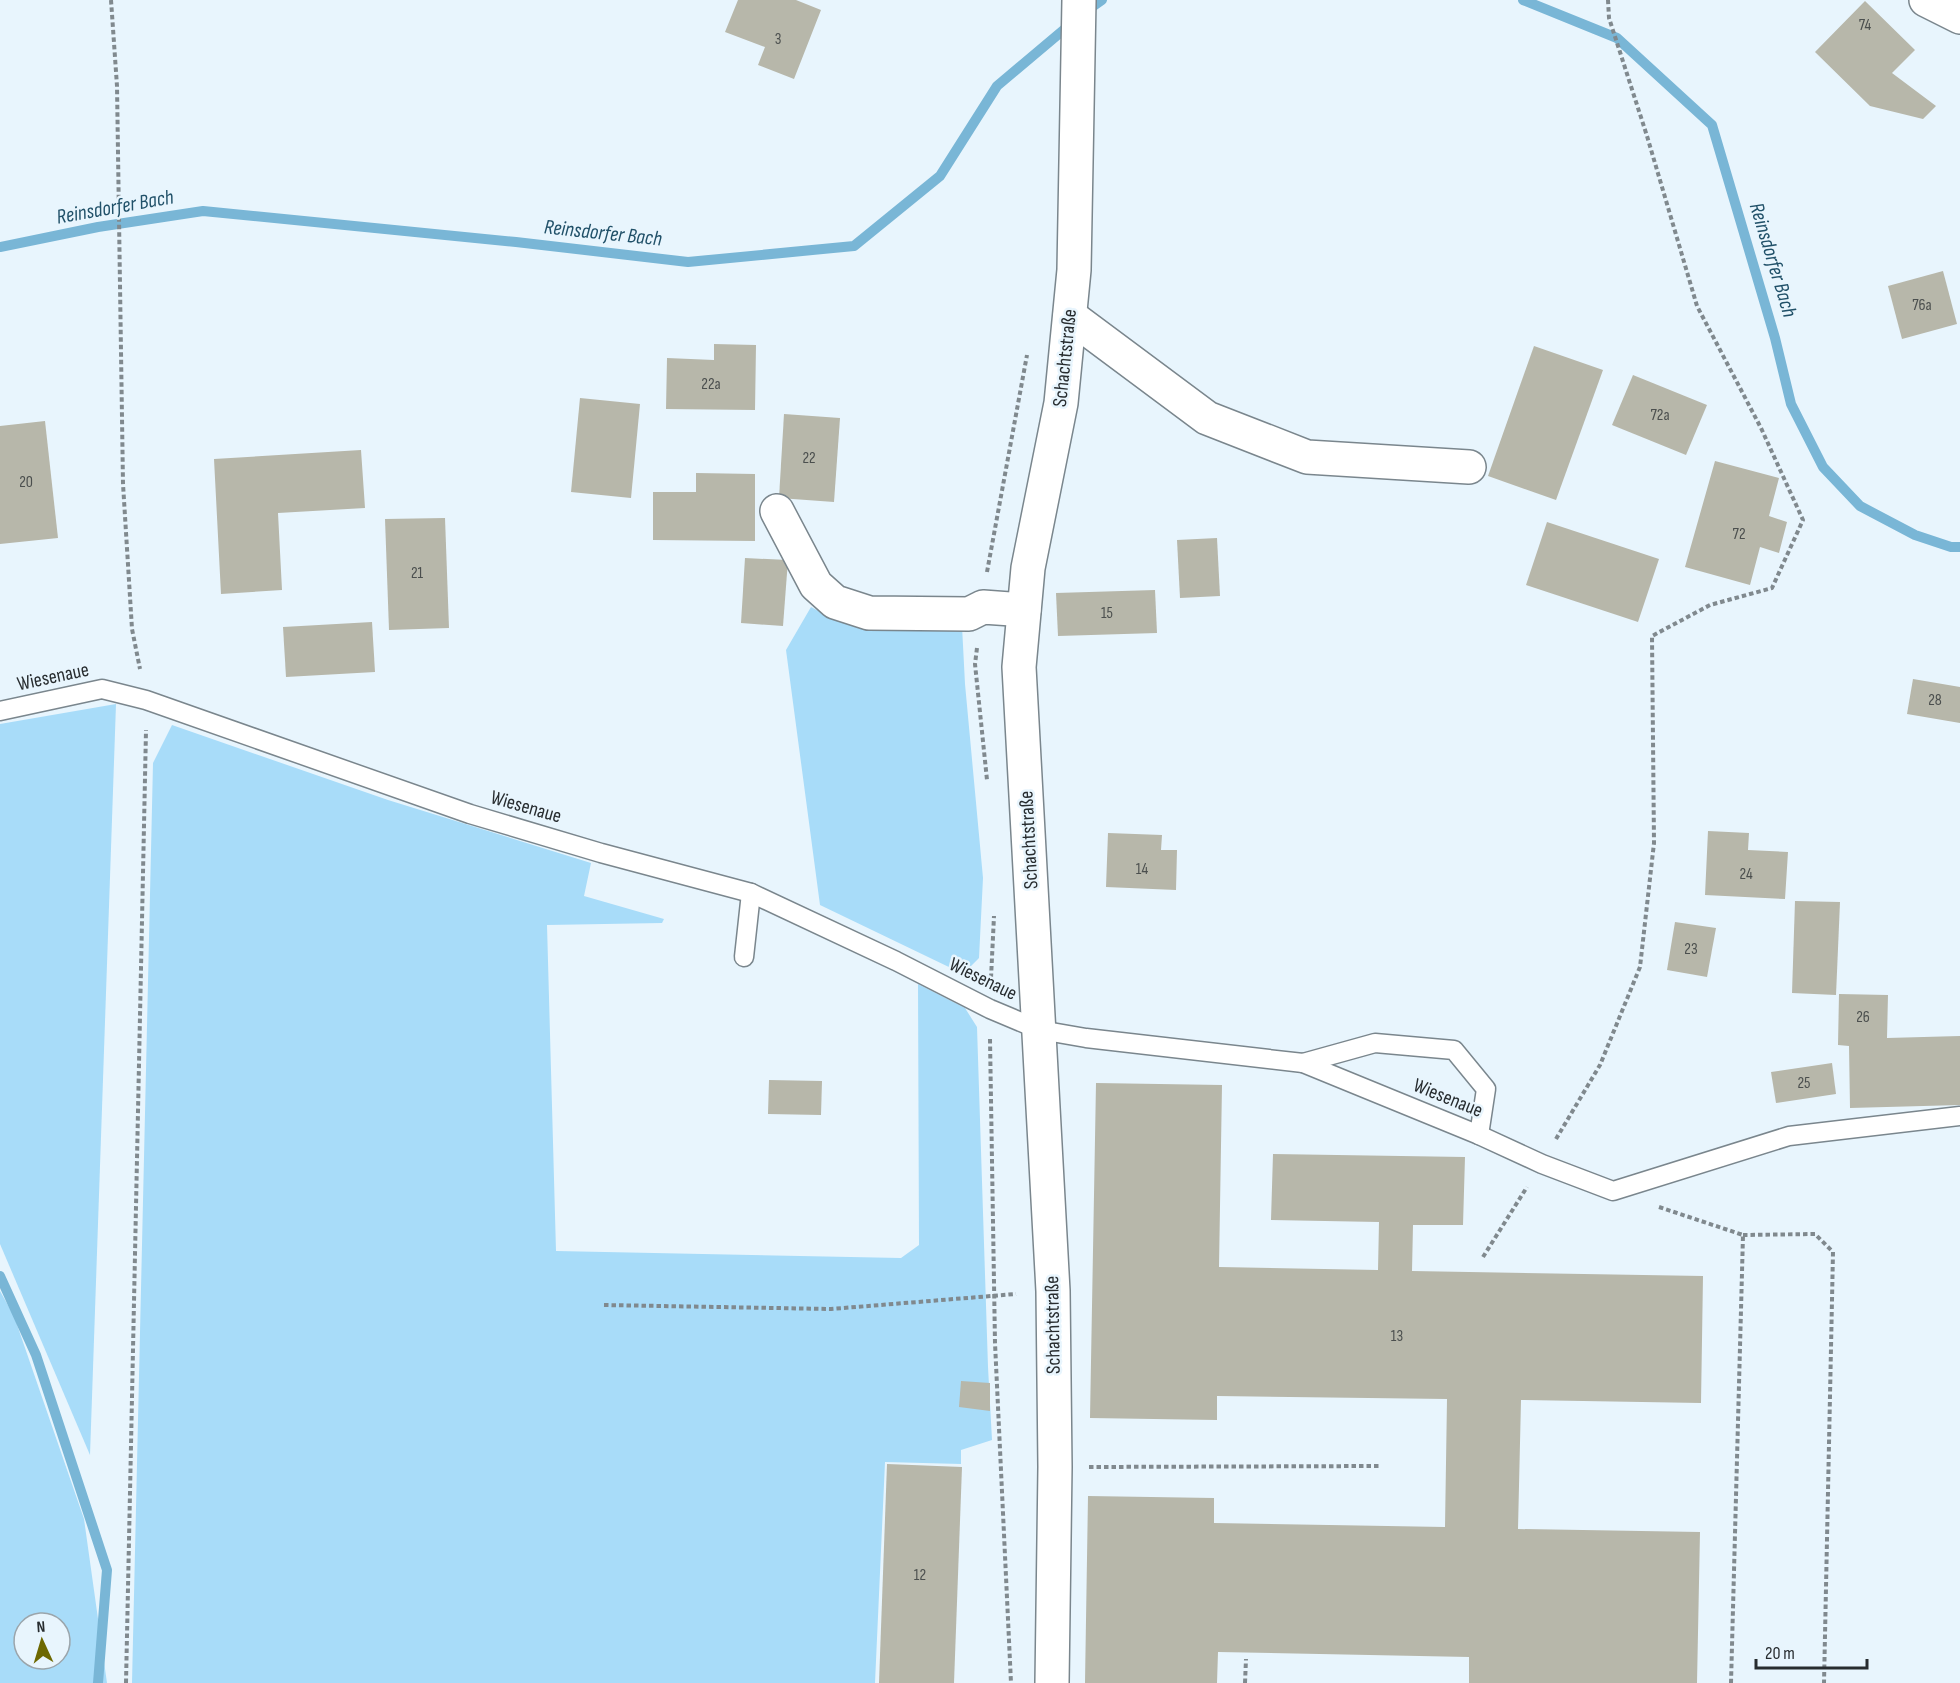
<svg xmlns="http://www.w3.org/2000/svg" width="1960" height="1683" font-family="'Sofia Sans Condensed',sans-serif">
<style>
.green{fill:#a8dcf9;fill-rule:evenodd}
.lines{fill:none;stroke-linecap:round;stroke-linejoin:round}
.stream{stroke:#79b6d6;stroke-width:10}
.building{fill:#b7b7aa}
.service-casing{stroke:#7a868d;stroke-width:21}
.minor-casing{stroke:#7a868d;stroke-width:36}
.path{stroke:#80898e;stroke-width:4;stroke-dasharray:4.5 3;stroke-linecap:butt}
.service{stroke:#fff;stroke-width:18}
.minor{stroke:#fff;stroke-width:33}
.labels{text-anchor:middle;dominant-baseline:central;stroke-width:5;stroke-linejoin:round;paint-order:stroke}
.number-label{font-size:16px;fill:#4b4f4e}
.street-label{font-size:20px;fill:#272c2f;stroke:#e8f5fd}
.water-label{font-size:21px;font-style:italic;fill:#215169;stroke:#e8f5fd}
</style>
<rect width="100%" height="100%" fill="#e8f5fd"/>
<g class="green">
<polygon points="811,607 826,615 962,626 965,684 983,878 979,958 969,968 953,969 820,905 786,650"/>
<polygon points="116,704 90,1455 0,1244 0,724"/>
<polygon points="172,725 388,800 591,863 584,896 664,919 662,923 547,925 556,1251 901,1258 919,1245 918,984 965,1008 977,1027 988,1367 992,1440 961,1450 961,1464 885,1462 875,1683 132,1683 153,763"/>
<path d="M0,1291L14,1316L84,1519L107,1683H0ZM24,1623H60V1659H24Z"/>
</g>
<g class="lines">
<g class="stream">
<polyline points="1523,0 1617,38 1712,125 1775,338 1791,404 1823,467 1860,506 1915,535 1951,547 1960,547"/>
<polyline points="1085,12 1102,0"/>
<polyline points="0,247 98,227 203,211 516,242 688,262 854,246 940,176 997,86 1073,22"/>
<polyline points="0,1276 36,1355 107,1570 98,1683"/>
</g>
</g>
<g class="building">
<polygon points="738,0 796,0 821,10 794,79 758,65 765,47 725,32"/>
<polygon points="1865,1 1915,50 1892,73 1936,106 1923,119 1870,106 1815,52"/>
<polygon points="1943,271 1957,324 1902,339 1888,286"/>
<polygon points="714,344 756,345 755,410 666,409 667,358 714,360"/>
<polygon points="1534,346 1603,370 1556,500 1488,476"/>
<polygon points="1633,375 1707,405 1686,455 1612,425"/>
<polygon points="580,398 640,404 631,498 571,492"/>
<polygon points="784,414 840,418 834,502 779,498"/>
<polygon points="45,421 58,538 0,544 0,426"/>
<polygon points="361,450 365,508 278,513 282,590 221,594 214,459"/>
<polygon points="1715,461 1779,478 1769,516 1787,522 1779,553 1760,547 1750,585 1685,567"/>
<polygon points="696,473 755,474 755,541 653,540 653,492 696,492"/>
<polygon points="445,518 449,628 389,630 385,519"/>
<polygon points="1547,522 1659,559 1638,622 1526,585"/>
<polygon points="1217,538 1220,596 1180,598 1177,540"/>
<polygon points="745,558 788,560 783,626 741,623"/>
<polygon points="1155,590 1157,633 1058,636 1056,593"/>
<polygon points="372,622 375,672 286,677 283,627"/>
<polygon points="1913,679 1960,687 1960,723 1907,714"/>
<polygon points="1708,831 1749,833 1748,850 1788,852 1785,899 1705,895"/>
<polygon points="1108,833 1162,835 1161,850 1177,850 1176,890 1106,887"/>
<polygon points="1795,901 1840,902 1836,995 1792,993"/>
<polygon points="1675,922 1716,928 1707,977 1667,970"/>
<polygon points="1839,994 1888,995 1887,1038 1960,1036 1960,1105 1850,1108 1849,1046 1838,1045"/>
<polygon points="1832,1063 1836,1094 1776,1103 1771,1072"/>
<polygon points="769,1080 822,1081 821,1115 768,1114"/>
<polygon points="1096,1083 1222,1085 1219,1267 1378,1270 1379,1222 1271,1220 1273,1154 1465,1157 1463,1225 1413,1225 1412,1271 1703,1276 1701,1403 1521,1400 1518,1529 1700,1532 1697,1683 1469,1683 1469,1657 1218,1652 1217,1683 1085,1683 1088,1496 1214,1498 1214,1523 1445,1527 1447,1399 1217,1396 1217,1420 1090,1418"/>
<polygon points="961,1381 990,1383 990,1411 959,1407"/>
<polygon points="887,1464 962,1467 954,1683 879,1683"/>
</g>
<g class="lines">
<g class="service-casing">
<g id="service">
<polyline points="0,711 102,689 146,700 470,814 601,853 751,893 896,961 990,1009 1040,1030 1086,1038 1303,1063 1479,1135 1542,1164 1613,1191 1789,1136 1960,1116"/>
<polyline points="744,957 751,893"/>
<polyline points="1303,1063 1375,1043 1454,1050 1486,1089 1479,1135"/>
</g>
</g>
<g class="minor-casing">
<g id="minor">
<polyline points="1926,0 1960,17"/>
<polyline points="1070,316 1207,418 1307,457 1469,467"/>
<polyline points="777,511 816,585 835,602 869,613 969,614 983,607 1024,610"/>
<polyline points="1052,1683 1055,1467 1053,1291 1019,667 1028,568 1061,403 1074,270 1079,0"/>
</g>
</g>
<g class="path">
<polyline points="111,0 117,86 123,484 132,629 140,669"/>
<polyline points="987,572 1027,355"/>
<polyline points="977,648 975,664 987,780"/>
<polyline points="991,978 994,916"/>
<polyline points="990,1039 995,1343 1011,1683"/>
<polyline points="1556,1139 1600,1065 1640,967 1654,843 1652,636 1710,605 1772,588 1803,520 1761,428 1697,306 1647,136 1609,18 1608,0"/>
<polyline points="1659,1207 1743,1235 1731,1683"/>
<polyline points="1743,1235 1815,1234 1833,1252 1824,1683"/>
<polyline points="1483,1257 1527,1187"/>
<polyline points="604,1305 831,1309 1016,1294"/>
<polyline points="1089,1467 1379,1466"/>
<polyline points="126,1683 146,730"/>
<polyline points="1245,1683 1246,1659"/>
</g>
<use href="#service" class="service"/>
<use href="#minor" class="minor"/>
</g>
<g class="labels">
<g class="number-label">
<text x="1865" y="25">74</text>
<text x="778" y="39">3</text>
<text x="1922" y="305">76a</text>
<text x="711" y="384">22a</text>
<text x="1660" y="415">72a</text>
<text x="809" y="458">22</text>
<text x="26" y="482">20</text>
<text x="1739" y="534">72</text>
<text x="417" y="573">21</text>
<text x="1107" y="613">15</text>
<text x="1935" y="700">28</text>
<text x="1142" y="869">14</text>
<text x="1746" y="874">24</text>
<text x="1691" y="949">23</text>
<text x="1863" y="1017">26</text>
<text x="1804" y="1083">25</text>
<text x="1397" y="1336">13</text>
<text x="920" y="1575">12</text>
</g>
<g class="street-label">
<text transform="translate(1065 358) rotate(-84)">Schachtstraße</text>
<text transform="translate(53 677) rotate(-12)">Wiesenaue</text>
<text transform="translate(526 807) rotate(16)">Wiesenaue</text>
<text transform="translate(1029 840) rotate(-93)">Schachtstraße</text>
<text transform="translate(983 979) rotate(26)">Wiesenaue</text>
<text transform="translate(1448 1098) rotate(22)">Wiesenaue</text>
<text transform="translate(1053 1325) rotate(-91)">Schachtstraße</text>
</g>
<g class="water-label">
<text transform="translate(115 207) rotate(-10)">Reinsdorfer Bach</text>
<text transform="translate(603 233) rotate(6)">Reinsdorfer Bach</text>
<text transform="translate(1773 260) rotate(73)">Reinsdorfer Bach</text>
</g>
</g>
<g transform="translate(42 1641) rotate(356)"><circle r="28" fill="#e8f5fd" stroke="#9ba5ab" stroke-width="1.5"/>
<path d="M0-4.5L10 22L0 15L-10 22Z" fill="#6d6801"/>
<text y="-9" font-size="16" font-weight="bold" text-anchor="middle" fill="#272c2f">N</text>
</g>
<path d="M1756 1659v9h111v-9" fill="none" stroke="#272c2f" stroke-width="3"/>
<text x="1765" y="1659" font-size="18" fill="#272c2f" stroke="#e8f5fd" stroke-width="4.5" paint-order="stroke">20 m</text>
</svg>
